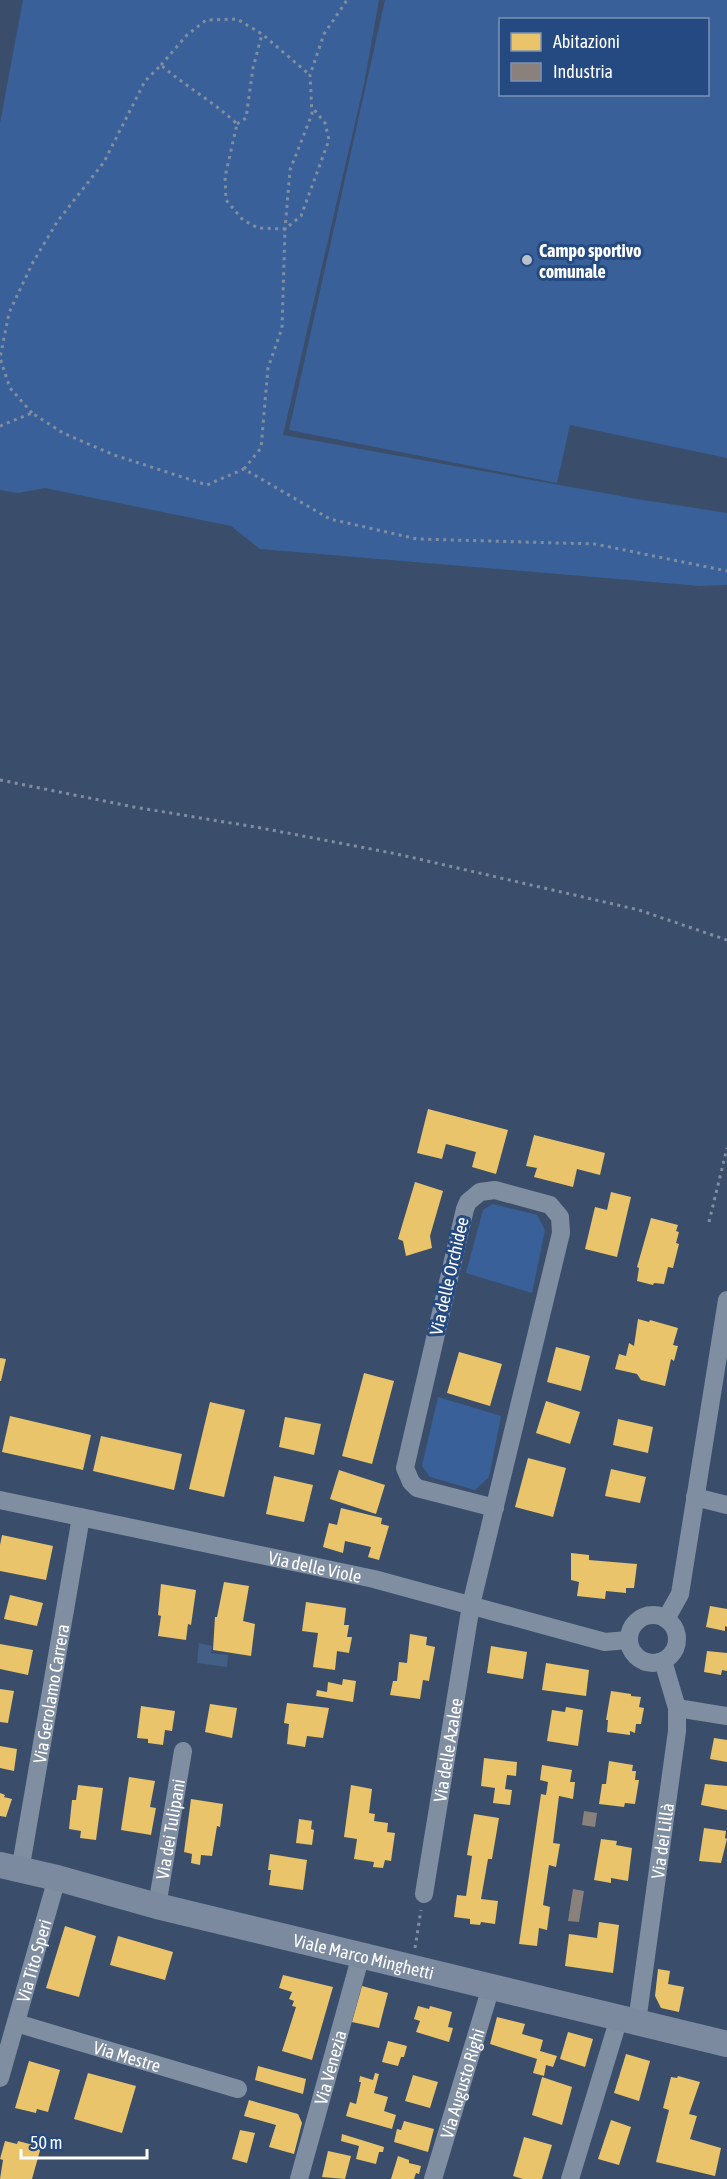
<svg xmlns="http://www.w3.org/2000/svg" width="727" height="2179" font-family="'Asap Condensed',sans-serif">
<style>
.green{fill:#396098;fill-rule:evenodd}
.water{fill:#445f85}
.homes{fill:#e9c46a}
.industry{fill:#8a817c}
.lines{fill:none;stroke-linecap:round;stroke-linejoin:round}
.path{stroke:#808ea2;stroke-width:3;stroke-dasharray:3 4.5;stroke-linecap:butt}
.street{stroke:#808ea2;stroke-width:18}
.secondary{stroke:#7b8a9f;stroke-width:26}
.poi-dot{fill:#bac1cc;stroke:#254a81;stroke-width:2}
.labels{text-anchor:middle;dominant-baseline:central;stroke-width:6;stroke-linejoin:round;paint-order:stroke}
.poi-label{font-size:18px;font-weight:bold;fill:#fff;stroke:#254a81;text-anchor:start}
.street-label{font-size:18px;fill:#fff;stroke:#254a81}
</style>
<rect width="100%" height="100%" fill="#3a4e6c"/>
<g class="green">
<polygon points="23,0 379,0 364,84 283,435 637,499 727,513 727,585 700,586 260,549 231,526 45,488 18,493 0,490 0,123"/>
<path d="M385,0H727V458L570,425L557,483L289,430ZM500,20H708V94H500Z"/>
<polygon points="493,1204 537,1215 545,1230 532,1293 466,1273 483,1210"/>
<polygon points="438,1397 501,1416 489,1477 475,1490 430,1477 422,1466"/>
</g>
<polygon class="water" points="199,1643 212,1646 211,1653 228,1655 227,1667 197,1663"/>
<g class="homes">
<polygon points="428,1109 508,1130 496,1174 472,1167 476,1152 446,1144 442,1159 417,1153"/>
<polygon points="534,1135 605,1153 600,1175 577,1169 573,1187 534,1177 537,1168 526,1166"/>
<polygon points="415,1182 443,1191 430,1236 432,1248 406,1256 403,1241 398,1239"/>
<polygon points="611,1192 631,1197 617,1257 585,1249 595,1207 607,1210"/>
<polygon points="651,1218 678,1225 676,1231 679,1232 676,1243 679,1244 673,1268 668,1267 664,1284 654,1283 653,1285 637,1281 639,1268 637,1267"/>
<polygon points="638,1319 649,1322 650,1320 678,1328 673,1345 678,1346 674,1361 671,1359 665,1386 641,1380 637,1374 615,1369 619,1354 626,1356 629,1343 634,1346"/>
<polygon points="556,1347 590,1356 581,1391 547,1382"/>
<polygon points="459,1352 502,1364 490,1406 447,1393"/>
<polygon points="0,1358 6,1359 1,1381 0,1381"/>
<polygon points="364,1373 394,1381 372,1464 342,1456"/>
<polygon points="546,1401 580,1412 570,1444 536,1433"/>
<polygon points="210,1402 245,1410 224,1497 189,1489"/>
<polygon points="10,1416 91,1435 83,1470 2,1452"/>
<polygon points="285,1417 321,1424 314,1455 279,1447"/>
<polygon points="618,1419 653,1427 648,1453 613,1445"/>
<polygon points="101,1436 182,1454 174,1490 93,1471"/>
<polygon points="528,1458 566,1468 553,1517 515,1507"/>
<polygon points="611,1469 646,1477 640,1503 605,1496"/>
<polygon points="339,1470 385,1485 376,1514 330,1499"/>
<polygon points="274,1476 313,1485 304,1522 266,1514"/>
<polygon points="341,1508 382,1518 381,1524 389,1526 379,1560 368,1557 371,1547 345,1541 343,1553 323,1547 329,1523 337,1525"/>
<polygon points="2,1535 53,1546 46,1580 0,1571 0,1545"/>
<polygon points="571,1553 589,1555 589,1560 637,1564 634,1588 626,1588 626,1593 606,1591 605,1599 577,1596 579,1582 571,1580"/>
<polygon points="224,1582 249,1586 243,1621 255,1624 251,1656 213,1650 215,1617 217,1617"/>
<polygon points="161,1584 196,1590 191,1625 188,1624 186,1640 158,1636 161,1616 158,1615"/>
<polygon points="10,1595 43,1603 37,1626 4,1619"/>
<polygon points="306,1602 346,1608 344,1625 349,1625 347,1637 352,1637 349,1653 337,1651 335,1670 313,1667 318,1633 302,1631"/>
<polygon points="710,1606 727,1609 727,1627 725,1626 725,1631 706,1627"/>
<polygon points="410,1634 427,1637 426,1645 435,1647 429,1681 423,1680 420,1699 390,1695 393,1681 397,1681 399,1662 407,1663"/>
<polygon points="0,1644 33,1650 28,1675 0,1669"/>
<polygon points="491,1646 527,1652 523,1679 487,1673"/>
<polygon points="707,1651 727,1653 727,1671 722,1670 721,1675 704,1672"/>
<polygon points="546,1663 589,1670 586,1696 542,1690"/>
<polygon points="343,1679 356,1681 353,1702 316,1696 317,1690 327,1692 328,1682 342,1685"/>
<polygon points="0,1689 14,1691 8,1723 0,1722"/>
<polygon points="611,1691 631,1694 631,1696 641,1697 639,1707 644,1708 641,1724 636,1724 635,1733 630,1731 630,1735 607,1732 608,1720 606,1720"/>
<polygon points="287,1703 329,1708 323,1738 307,1736 305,1747 287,1744 289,1724 284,1723"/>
<polygon points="210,1704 237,1708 232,1738 205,1732"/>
<polygon points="141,1706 175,1711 172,1731 165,1730 163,1745 148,1743 148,1739 137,1738"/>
<polygon points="566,1707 583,1710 578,1746 547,1741 552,1710 565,1712"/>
<polygon points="714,1738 727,1740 727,1762 710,1759"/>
<polygon points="0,1746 17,1749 14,1771 0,1768"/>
<polygon points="484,1758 517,1762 516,1776 507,1775 505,1789 512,1790 510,1805 493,1803 495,1788 481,1786"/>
<polygon points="609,1761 633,1765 632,1771 636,1771 635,1780 639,1780 635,1804 625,1803 624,1807 599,1804 602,1784 606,1784"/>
<polygon points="542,1765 572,1770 570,1782 575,1782 573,1799 559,1796 553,1843 560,1844 556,1867 549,1865 543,1905 550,1907 547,1930 539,1928 537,1946 519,1944 541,1794 546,1795 548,1782 540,1780"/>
<polygon points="129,1777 155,1781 150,1807 156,1808 151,1835 121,1830"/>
<polygon points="705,1784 727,1786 727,1810 701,1805"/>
<polygon points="78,1785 103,1788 96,1840 80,1838 81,1831 69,1829 72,1800 76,1800"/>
<polygon points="351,1785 372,1789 369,1813 375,1814 374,1821 388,1823 387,1832 395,1833 391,1861 385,1860 383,1868 373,1867 374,1862 354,1859 357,1839 344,1837"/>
<polygon points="0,1793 5,1795 4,1797 12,1799 6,1817 0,1816"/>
<polygon points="191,1799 223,1804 220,1827 217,1826 212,1856 201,1855 200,1865 191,1863 192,1854 184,1852"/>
<polygon points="474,1814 499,1818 492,1859 488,1859 481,1899 498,1901 495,1924 481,1922 480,1925 470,1924 470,1919 454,1917 457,1895 466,1896 472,1856 467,1855"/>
<polygon points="299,1819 312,1821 311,1829 314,1830 312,1845 296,1843"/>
<polygon points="704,1828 726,1831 725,1838 727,1839 721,1863 699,1861"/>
<polygon points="601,1839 617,1841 616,1845 632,1848 628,1881 611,1878 611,1883 594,1880"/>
<polygon points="270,1854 307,1860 303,1890 269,1885 271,1870 268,1870"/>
<polygon points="599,1922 619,1925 613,1973 565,1966 569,1934 597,1938"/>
<polygon points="65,1926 96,1936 79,1997 46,1988"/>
<polygon points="118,1936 173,1952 165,1980 110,1965"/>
<polygon points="658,1969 670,1971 668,1984 684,1987 679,2012 661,2008 655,1996"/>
<polygon points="283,1975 333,1987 312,2060 282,2051 296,2007 292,2006 294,2001 289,1999 292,1992 279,1988"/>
<polygon points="362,1986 388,1993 379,2028 352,2022"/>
<polygon points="418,2006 429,2009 430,2006 452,2012 448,2027 453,2028 449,2042 416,2032 420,2021 414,2019"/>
<polygon points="497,2017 525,2024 522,2034 543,2040 540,2051 557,2056 553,2067 546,2065 544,2076 533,2073 537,2059 490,2044"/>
<polygon points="568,2032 593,2039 585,2067 560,2059"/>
<polygon points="388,2041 407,2046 404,2057 401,2057 398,2066 382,2062"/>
<polygon points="626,2054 650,2061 639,2101 614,2093"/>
<polygon points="29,2061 60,2070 48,2112 37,2109 36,2113 15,2108"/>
<polygon points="258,2066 306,2079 303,2094 255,2080"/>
<polygon points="88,2073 136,2086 122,2133 74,2119"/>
<polygon points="375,2073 379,2074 374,2093 388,2097 384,2111 396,2115 392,2129 346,2116 350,2102 356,2104 361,2082 359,2082 360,2076 373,2080"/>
<polygon points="413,2075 438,2082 430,2108 405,2101"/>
<polygon points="678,2076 700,2082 689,2114 697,2116 690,2139 721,2148 715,2176 656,2162 669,2110 663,2108 671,2077 677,2078"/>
<polygon points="542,2077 572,2087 562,2125 532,2115"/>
<polygon points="249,2100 298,2114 302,2123 294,2154 269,2147 276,2125 244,2116"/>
<polygon points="611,2120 631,2127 619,2165 598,2159"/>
<polygon points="404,2121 434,2129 428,2152 394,2142 397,2129 401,2130"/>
<polygon points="240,2130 255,2133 247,2163 232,2159"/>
<polygon points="342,2134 384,2147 383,2152 379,2152 376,2164 356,2159 359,2146 341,2141"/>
<polygon points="524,2137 552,2145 542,2179 523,2179 513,2176"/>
<polygon points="5,2141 17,2144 18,2141 41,2147 32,2179 0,2179 3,2160 0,2159"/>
<polygon points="328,2151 351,2156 345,2179 322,2177"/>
<polygon points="398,2156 409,2160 409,2163 421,2166 419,2174 416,2173 414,2179 391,2179"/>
</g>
<g class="industry">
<polygon points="584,1811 597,1813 595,1827 582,1825"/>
<polygon points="573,1889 584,1891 579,1922 568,1921"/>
</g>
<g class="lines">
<g class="path">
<polyline points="161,65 187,35 206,20 237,19 262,34 310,75"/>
<polyline points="237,124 246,118 253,68 262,34"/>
<path d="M32,413L10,388L0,358L9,313L32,264L57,222L104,162L145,81L161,65C186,87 213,101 237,124L225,177L226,200L243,220L258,228L285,229L301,216L329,140L325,123L312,107"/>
<polyline points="0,426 32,413 63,433 114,455 207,485 244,469 330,519 417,539 595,544 727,571"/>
<polyline points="244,469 261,448 268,368 282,328 285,229 290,170 312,114 310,75 324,34 347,0"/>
<polyline points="0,780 134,807 261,828 397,854 639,910 727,940"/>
<polyline points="709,1222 727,1148"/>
<polyline points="415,1948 421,1910"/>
</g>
<g class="street">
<polyline points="695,1497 727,1505"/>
<path id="s1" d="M0,1500L374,1579L605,1642L628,1640"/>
<circle cx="653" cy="1639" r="24"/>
<polyline points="666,1619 680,1594 727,1300"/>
<polyline points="677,1708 727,1716"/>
<path id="s2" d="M20,1871L81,1517"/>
<path id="s3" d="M424,1894L471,1605L561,1233L560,1217L550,1205L495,1190L480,1192L468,1202L465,1209L405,1468L411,1482L417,1488L495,1508"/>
<path id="s4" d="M157,1906L183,1751"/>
<path id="s5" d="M637,2022L677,1731V1708L663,1661"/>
<path id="s6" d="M16,2023L238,2089"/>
<path id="s7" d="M0,2078L57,1878"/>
<path id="s8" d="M299,2179L361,1955"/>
<path id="s9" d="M433,2179L491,1987"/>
<polyline points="570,2179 619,2018"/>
</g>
<path class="secondary" id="s10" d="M0,1865L57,1878L157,1906L727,2044"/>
</g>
<circle class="poi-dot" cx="527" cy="260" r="6"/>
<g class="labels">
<g class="poi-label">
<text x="539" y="250">Campo sportivo<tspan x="539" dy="21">comunale</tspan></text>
</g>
<g class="street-label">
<text transform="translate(449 1276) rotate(-77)">Via delle Orchidee</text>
<text stroke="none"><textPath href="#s1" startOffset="322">Via delle Viole</textPath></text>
<text stroke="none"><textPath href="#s2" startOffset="180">Via Gerolamo Carrera</textPath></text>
<text stroke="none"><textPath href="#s3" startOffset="146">Via delle Azalee</textPath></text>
<text stroke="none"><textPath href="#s4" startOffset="78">Via dei Tulipani</textPath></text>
<text stroke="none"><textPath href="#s5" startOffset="183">Via dei Lillà</textPath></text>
<text stroke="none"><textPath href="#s10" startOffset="375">Viale Marco Minghetti</textPath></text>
<text stroke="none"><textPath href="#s7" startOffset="122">Via Tito Speri</textPath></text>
<text stroke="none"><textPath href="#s6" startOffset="116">Via Mestre</textPath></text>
<text stroke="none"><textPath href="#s8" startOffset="116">Via Venezia</textPath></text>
<text stroke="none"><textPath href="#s9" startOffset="100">Via Augusto Righi</textPath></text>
</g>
</g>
<rect x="499" y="18" width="210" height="78" fill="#254a81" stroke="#7c92b3" stroke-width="1.5"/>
<rect x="511" y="33" width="30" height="18" fill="#e9c46a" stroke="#7c92b3" stroke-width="1.5"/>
<text x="553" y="48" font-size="18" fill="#ffffff">Abitazioni</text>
<rect x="511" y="63" width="30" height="18" fill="#8a817c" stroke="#7c92b3" stroke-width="1.5"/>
<text x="553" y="78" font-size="18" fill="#ffffff">Industria</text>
<path d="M21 2149v9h126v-9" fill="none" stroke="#ffffff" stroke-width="3"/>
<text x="30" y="2149" font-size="18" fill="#ffffff" stroke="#254a81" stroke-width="4.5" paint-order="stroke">50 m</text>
</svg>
